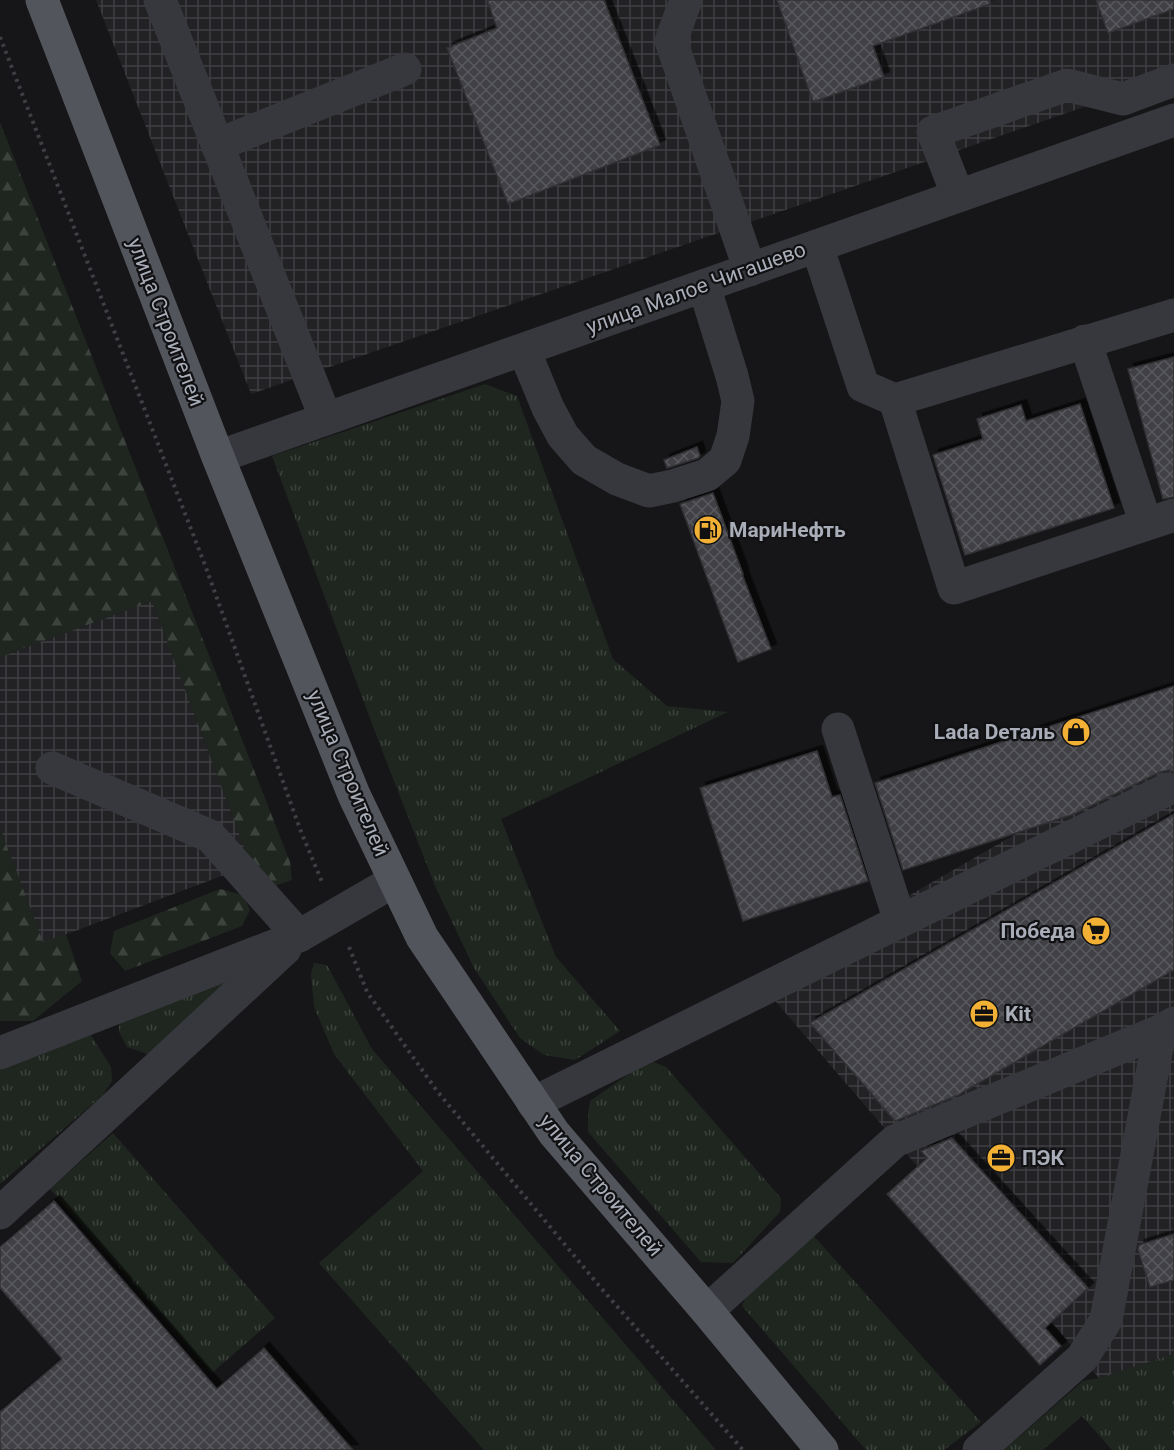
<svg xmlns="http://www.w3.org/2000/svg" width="1174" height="1450" font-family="Roboto,sans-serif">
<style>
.industrial{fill:url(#industrial-grid)}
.grass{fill:url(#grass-tufts)}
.forest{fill:url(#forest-firs)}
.building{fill:url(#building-cross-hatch);stroke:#303034;stroke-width:1.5;filter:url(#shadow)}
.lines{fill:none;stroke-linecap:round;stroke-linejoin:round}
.path{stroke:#3d3f44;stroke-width:4;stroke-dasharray:3 4.5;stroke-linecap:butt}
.minor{stroke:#37383d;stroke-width:33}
.major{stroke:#53555c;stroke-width:33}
.labels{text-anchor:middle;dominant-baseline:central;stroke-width:4.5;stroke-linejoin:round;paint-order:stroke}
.street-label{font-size:21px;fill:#a8adb8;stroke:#111113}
.poi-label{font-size:21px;font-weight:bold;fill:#a8adb8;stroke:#111113;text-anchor:start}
</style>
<defs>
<pattern id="industrial-grid" width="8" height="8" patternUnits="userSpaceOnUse" patternTransform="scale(1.5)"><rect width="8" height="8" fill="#222225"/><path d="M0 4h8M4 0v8" fill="none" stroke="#3f3f43"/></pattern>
<pattern id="grass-tufts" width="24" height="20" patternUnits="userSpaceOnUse" patternTransform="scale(1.5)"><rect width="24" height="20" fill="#1e261f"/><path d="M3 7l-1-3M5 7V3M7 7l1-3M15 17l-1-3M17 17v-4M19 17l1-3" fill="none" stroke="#3c433d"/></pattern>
<pattern id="forest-firs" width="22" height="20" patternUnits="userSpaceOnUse" patternTransform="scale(1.5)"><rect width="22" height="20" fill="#1e261f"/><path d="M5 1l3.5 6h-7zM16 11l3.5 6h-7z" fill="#3c433d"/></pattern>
<pattern id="building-cross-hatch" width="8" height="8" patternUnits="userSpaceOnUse" patternTransform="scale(1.5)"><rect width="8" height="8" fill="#404145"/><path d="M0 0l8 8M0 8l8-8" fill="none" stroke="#595a5e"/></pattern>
<filter id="shadow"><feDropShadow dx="5.5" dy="-5.5" stdDeviation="0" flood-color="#0009"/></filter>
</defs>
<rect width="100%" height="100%" fill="#161618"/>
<g class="industrial">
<polygon points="96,0 1174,0 1174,76 251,394"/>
<polygon points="152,601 251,865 43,943 0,828 0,657"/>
<polygon points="1174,743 1174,1354 1099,1378 759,982"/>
</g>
<g class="grass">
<polygon points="485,384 517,396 613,659 667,706 728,712 501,819 556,957 620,1031 575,1060 544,1055 520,1038 474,968 435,886 380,745 272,456"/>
<polygon points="314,963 327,965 372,1049 716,1450 484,1450 319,1263 423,1171 334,1054 314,1007 311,974"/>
<polygon points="219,974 228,985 150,1055 127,1047 119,1032 119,1018"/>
<polygon points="91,1035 111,1067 112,1081 103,1095 0,1184 0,1056"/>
<polygon points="649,1060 666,1067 781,1198 780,1212 733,1263 701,1262 588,1132 588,1114 590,1101"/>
<polygon points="113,1133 275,1318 212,1373 50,1189"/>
<polygon points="812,1234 981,1422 944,1450 866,1450 742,1306 751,1284"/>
<polygon points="1174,1354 1174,1450 1112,1450 1082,1416 1043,1450 1004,1450 1083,1381 1099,1378"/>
</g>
<g class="forest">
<polygon points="0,122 290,862 292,880 272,887 251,865 152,601 0,657"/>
<polygon points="0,828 43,942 66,934 82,981 33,1021 0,1021"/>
<polygon points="220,889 243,895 250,910 242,926 125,971 110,953 114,931"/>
</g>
<g class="building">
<polygon points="487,0 604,0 660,145 508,204 447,48 497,28"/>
<polygon points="777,0 990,0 990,4 873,46 884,77 813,102"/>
<polygon points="1096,0 1174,0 1174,9 1108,33"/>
<polygon points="1174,357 1174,497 1163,499 1128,369"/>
<polygon points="1080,404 1114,508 965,555 933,455 983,439 977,419 1021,405 1026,421"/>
<polygon points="697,447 700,456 698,458 667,468 664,460"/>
<polygon points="713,493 743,574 742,574 771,649 738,662 680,504"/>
<polygon points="1174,686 1174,772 1169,770 1160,772 1074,814 903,870 875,783"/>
<polygon points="817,751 832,797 840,795 868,881 743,921 700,788"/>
<polygon points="1174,814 1174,970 958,1095 895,1121 810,1023"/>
<polygon points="952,1138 1088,1288 1045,1328 1061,1346 1040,1365 887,1194 927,1158 921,1151"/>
<polygon points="54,1201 217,1389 264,1348 353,1450 0,1450 0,1412 62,1359 0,1288 0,1247"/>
<polygon points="1174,1234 1174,1280 1150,1287 1138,1250 1139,1245"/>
</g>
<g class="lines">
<g class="path">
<polyline points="0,37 205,565 300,829 322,882"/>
<polyline points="349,947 367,992 437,1091 601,1288 743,1450"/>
</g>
<g class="minor">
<polyline points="160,0 326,419"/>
<polyline points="686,0 671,41 750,270"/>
<polyline points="217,145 405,69"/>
<polyline points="958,196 933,132 1067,85 1123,99 1174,80"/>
<polyline points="817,246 863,386 895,400 1174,315"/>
<polyline points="1085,341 1146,524"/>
<polyline points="524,350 548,408 563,436 584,460 617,479 649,491 673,486 707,475 725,460 733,436 738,401 732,376 704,286"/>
<polyline points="895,400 954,588 1174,515"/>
<polyline points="218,457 1174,120"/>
<polyline points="838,729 900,921"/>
<polyline points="52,768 210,836 299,936"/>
<polyline points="0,1053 299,936 394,881"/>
<polyline points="533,1103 1168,789"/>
<polyline points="0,1213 285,949"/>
<polyline points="707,1311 895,1141 1160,1031 1174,1023"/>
<polyline points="979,1450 1082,1358 1106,1320 1160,1031"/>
</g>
<polyline class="major" points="42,0 218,457 354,795 422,937 554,1133 707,1311 822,1450"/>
</g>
<defs>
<g id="fuel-disc" transform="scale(1.5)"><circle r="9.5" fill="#f2b134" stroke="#111113"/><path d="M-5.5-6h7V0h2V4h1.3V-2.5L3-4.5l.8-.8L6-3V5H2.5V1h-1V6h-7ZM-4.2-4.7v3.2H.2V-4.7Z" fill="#111"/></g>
<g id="shop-disc" transform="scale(1.5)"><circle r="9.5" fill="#f2b134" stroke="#111113"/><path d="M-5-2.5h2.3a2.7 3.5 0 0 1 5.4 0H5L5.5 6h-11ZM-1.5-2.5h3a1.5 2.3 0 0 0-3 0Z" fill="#111"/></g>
<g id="supermarket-disc" transform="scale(1.5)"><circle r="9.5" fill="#f2b134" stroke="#111113"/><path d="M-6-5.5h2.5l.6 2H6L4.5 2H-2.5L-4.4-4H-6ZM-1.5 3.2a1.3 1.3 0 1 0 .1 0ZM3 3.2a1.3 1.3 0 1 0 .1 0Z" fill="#111"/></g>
<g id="office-disc" transform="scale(1.5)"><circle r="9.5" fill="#f2b134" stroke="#111113"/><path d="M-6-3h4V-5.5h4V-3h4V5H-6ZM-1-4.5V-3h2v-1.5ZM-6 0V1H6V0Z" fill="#111"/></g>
</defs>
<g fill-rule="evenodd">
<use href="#fuel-disc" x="708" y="530"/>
<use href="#shop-disc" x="1076" y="732"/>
<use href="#supermarket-disc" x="1096" y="931"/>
<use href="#office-disc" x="984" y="1014"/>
<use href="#office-disc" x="1001" y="1158"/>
</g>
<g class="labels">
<g class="street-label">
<text transform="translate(696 288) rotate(-20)">улица Малое Чигашево</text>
<text transform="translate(166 322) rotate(69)">улица Строителей</text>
<text transform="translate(348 773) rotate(67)">улица Строителей</text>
<text transform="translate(601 1185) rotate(50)">улица Строителей</text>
</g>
<g class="poi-label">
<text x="729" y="530">МариНефть</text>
<text x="1055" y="732" text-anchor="end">Lada Dеталь</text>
<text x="1075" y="931" text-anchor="end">Победа</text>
<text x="1005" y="1014">Kit</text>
<text x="1022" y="1158">ПЭК</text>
</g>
</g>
</svg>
